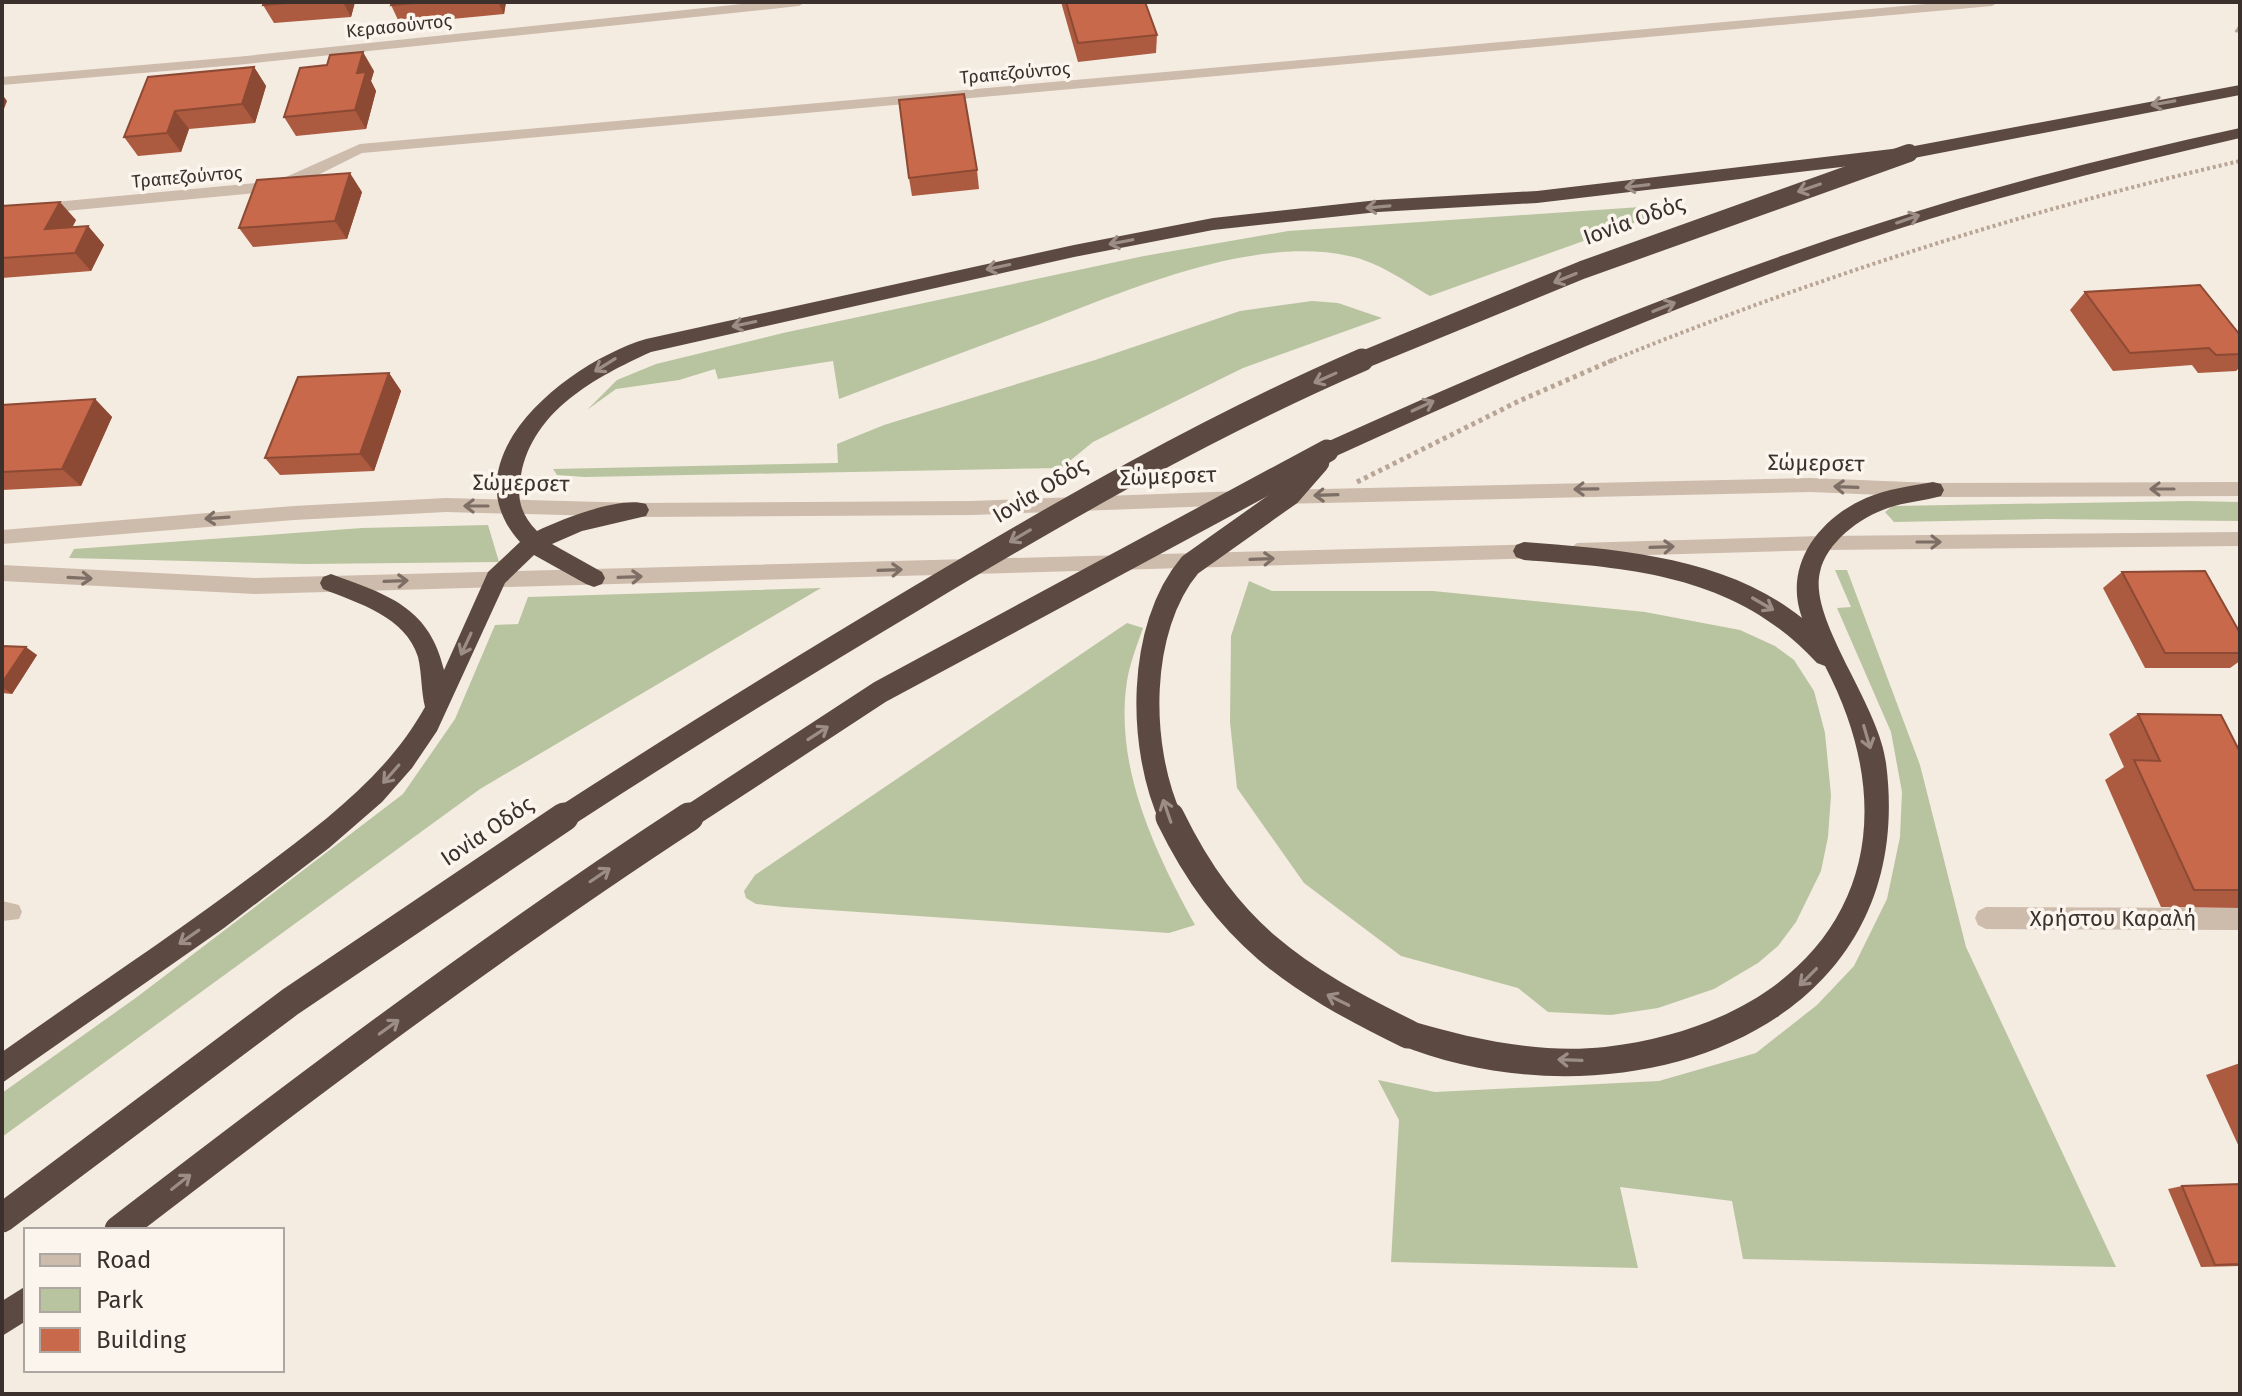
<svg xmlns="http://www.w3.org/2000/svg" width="2242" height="1396" font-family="'Fira Sans',sans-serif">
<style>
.green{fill:#b8c4a0}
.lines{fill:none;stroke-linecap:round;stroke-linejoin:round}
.path{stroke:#b9a596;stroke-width:4;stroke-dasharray:3 3;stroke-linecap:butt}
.minor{fill:#cdbbac;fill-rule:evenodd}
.highway{fill:#5c4a42;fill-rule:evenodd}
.path-bridge-far1{stroke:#b9a596;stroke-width:4;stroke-dasharray:3 3;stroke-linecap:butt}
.path-bridge{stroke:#b9a596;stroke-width:5;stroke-dasharray:4 4;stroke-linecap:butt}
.highway-bridge-far2{stroke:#5c4a42;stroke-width:18}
.highway-bridge-far1{stroke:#5c4a42;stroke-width:23}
.highway-bridge{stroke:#5c4a42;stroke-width:29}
.wall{fill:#ac5a40}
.shaded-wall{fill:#8c4a34}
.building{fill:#c8694b;stroke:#8c4a34;stroke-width:2}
.oneway{stroke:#9c8e87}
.oneway2{stroke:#7d6f65}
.labels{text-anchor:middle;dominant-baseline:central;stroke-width:7;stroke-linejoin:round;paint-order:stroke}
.far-street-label{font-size:18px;fill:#3b302b;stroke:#fbf5ee}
.street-label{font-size:22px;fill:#3b302b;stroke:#fbf5ee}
</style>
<rect width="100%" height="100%" fill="#f4ebe1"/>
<g class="green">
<path d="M1655,206L1656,215L1430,296C1404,281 1379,262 1349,256C1251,235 1129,290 1039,324C972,349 906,374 839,399L833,361L718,379L715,369L679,380L616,389L587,410L617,380L656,364L783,333L1144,256L1288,231Z"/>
<polygon points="1312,301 1338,303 1382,318 1243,368 1093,442 1061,468 585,477 557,475 553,469 838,463 837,444 884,425 1095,360 1240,311"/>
<polygon points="2188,501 2240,502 2240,521 2048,519 1894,522 1885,512 1893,506"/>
<polygon points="488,525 499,562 305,564 69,558 74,549 362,528"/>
<polygon points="1835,570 1847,570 1920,765 1966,947 2116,1267 1743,1259 1732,1201 1620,1187 1638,1268 1391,1262 1399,1120 1378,1080 1435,1092 1659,1081 1756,1053 1817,1005 1854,966 1887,899 1900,837 1902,792 1891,732 1837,608 1851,607"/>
<polygon points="1249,581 1272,591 1433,591 1645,612 1740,630 1775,646 1794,660 1814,691 1825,733 1831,795 1828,837 1821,871 1796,922 1778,946 1758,963 1714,989 1658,1008 1611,1015 1548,1012 1518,988 1401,956 1304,883 1237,788 1230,722 1231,636"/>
<polygon points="821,588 480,789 2,1137 2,1093 137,997 403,794 455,719 495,625 518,624 528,597"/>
<path d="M1127,623L1143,628C1137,645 1130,663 1127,681C1114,767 1155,852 1195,925L1169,933L784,907L756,904L746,898L744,891L755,875Z"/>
</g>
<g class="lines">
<polyline class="path" points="2240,29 2235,29 2240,33"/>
<g class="minor">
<polygon points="761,2 806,2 799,6 236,65 2,85 2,77 236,57"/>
<polygon points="1948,2 1999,2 1992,6 362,153 304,182 277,191 2,217 2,207 277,181 360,144"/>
<polygon points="1810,478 1933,483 2240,482 2240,496 1933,497 1810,492 1277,504 1268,497 1277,490"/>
<polygon points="1241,491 1250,498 1241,505 972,515 638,517 446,512 294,520 2,544 2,530 294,506 446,498 638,503 972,501"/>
<polygon points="2240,532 2240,546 1823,550 1577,557 1568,550 1577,543 1823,536"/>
<polygon points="1541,544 1550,551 1541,558 255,594 2,581 2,565 255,578"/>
<polygon points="2,901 19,905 22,912 19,919 2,921"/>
<polygon points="1986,907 2240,908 2240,930 1986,929 1978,925 1975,918 1978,911"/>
</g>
<g class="highway">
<path d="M2240,85V95L1909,159L1537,203L1378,212L1213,230L1074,257L651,352C596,377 533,410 521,475C516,498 521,515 537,531C562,519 620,496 646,504L649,510L646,516L582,531L552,544L602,572L605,578L602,584L594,587L586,584L534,555L505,583L437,731L412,768L382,802L329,848L224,928L2,1083V1052C88,991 177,933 261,869C323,822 386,777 425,707C421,691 422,674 418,657C406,617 358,603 323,589L320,583L323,577L331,574L339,577C392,596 430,610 444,670L488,572L520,542C444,458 571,361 646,339L1074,245L1213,218L1378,200L1537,191L1909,147Z"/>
<path d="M2240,128V138C2124,165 2009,193 1895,230C1703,293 1518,373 1334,457H1320L1316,451L1320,445C1504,362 1690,283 1883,222C2000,184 2120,154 2240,128Z"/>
<path d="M1933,482L1941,484L1944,490L1941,496C1923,501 1905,502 1888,508C1860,517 1826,543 1820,572C1808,620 1879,704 1886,763C1922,1040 1612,1132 1398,1044L1394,1034L1398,1024L1408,1020C1472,1039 1538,1054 1605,1047C1818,1022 1929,866 1825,666L1817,663C1737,576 1635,568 1524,560L1516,557L1513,551L1516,545L1524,542C1617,549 1727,557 1802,618C1783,566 1818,519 1866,498C1887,489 1910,486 1933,482Z"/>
<polygon points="26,1286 26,1321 2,1336 2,1301"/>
</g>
<path class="path-bridge-far1" d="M1608,362C1814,278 2023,211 2240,161"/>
<polyline class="path-bridge" points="1357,482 1519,401 1613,360"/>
<polyline class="highway-bridge-far2" points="1358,362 1582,270 1909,153"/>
<g class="highway-bridge-far1">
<path d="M561,819C678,743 796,670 915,599C1060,512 1207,427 1362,360"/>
<polyline points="686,819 880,692 1327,451"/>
<path d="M1171,819C1138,747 1137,628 1190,565L1290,494L1318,462"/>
</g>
<g class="highway-bridge">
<path d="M1170,817C1227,934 1294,978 1408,1034"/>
<polyline points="2,1218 290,1002 564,817"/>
<path d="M119,1230C305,1087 493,945 689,817"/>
</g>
</g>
<g class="wall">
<polygon points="264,2 355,2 351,17 274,23 263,5"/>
<polygon points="392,2 506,2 504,14 400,24 391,5"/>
<polygon points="1061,2 1145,2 1157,35 1156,53 1078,62"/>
<polygon points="254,67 266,86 255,123 189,129 181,152 138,156 124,137"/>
<polygon points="374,71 371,81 376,91 366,129 296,136 284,117"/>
<polygon points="977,170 979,189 912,196 909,178"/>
<polygon points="362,192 347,239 253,247 239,228"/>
<polygon points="2,206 76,220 72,227 88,226 104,245 91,271 2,278"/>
<polygon points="2085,292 2240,335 2240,367 2236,371 2198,373 2192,365 2113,371 2070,310"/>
<polygon points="389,373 401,391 374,471 280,475 265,458"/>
<polygon points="95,399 112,417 81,486 2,490 2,405"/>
<polygon points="2122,572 2240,633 2240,661 2230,668 2145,668 2103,588"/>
<polygon points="2,646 37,655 12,694 2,693"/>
<polygon points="2138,714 2240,752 2240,908 2161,907 2105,780 2124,767 2109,734"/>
<polygon points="2240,1063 2240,1149 2206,1075"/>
<polygon points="2240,1184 2240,1266 2201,1267 2168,1189 2182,1186"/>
</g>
<g class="shaded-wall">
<polygon points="343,2 355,2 351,17"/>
<polygon points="498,2 506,2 504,14"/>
<polygon points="363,52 374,71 371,81 376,91 366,129 355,110 357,73"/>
<polygon points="254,67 266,86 255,123 242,104"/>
<polygon points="2,94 7,101 2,114"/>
<polygon points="175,111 189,129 181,152 167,133"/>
<polygon points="350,173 362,192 347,239 335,221"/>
<polygon points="60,202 76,220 62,248 45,229"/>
<polygon points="88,226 104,245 91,271 75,253"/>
<polygon points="389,373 401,391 374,471 360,454"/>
<polygon points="95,399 112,417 81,486 62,469"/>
<polygon points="26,647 37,655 12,694 2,687 2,683"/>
</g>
<g class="building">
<polygon points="264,2 295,2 263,5"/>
<polygon points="392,2 426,2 391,5"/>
<polygon points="1066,2 1145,2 1157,35 1078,43"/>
<polygon points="363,52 357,73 366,72 355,110 284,117 300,68 327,65 330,55"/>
<polygon points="254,67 242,104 175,111 167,133 124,137 148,77"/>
<polygon points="964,94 977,170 909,178 899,100"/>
<polygon points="350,173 335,221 239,228 257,180"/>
<polygon points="60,202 45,229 88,226 75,253 2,258 2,206"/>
<polygon points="2200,285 2240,335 2240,354 2216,355 2209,348 2130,353 2085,292"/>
<polygon points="389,373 360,454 265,458 298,377"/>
<polygon points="95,399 62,469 2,472 2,405"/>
<polygon points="2205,571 2240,633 2240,653 2165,653 2122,572"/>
<polygon points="2,646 26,647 2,683"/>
<polygon points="2138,714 2221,715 2240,752 2240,890 2194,890 2134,760 2160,761"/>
<polygon points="2240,1184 2240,1264 2215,1265 2182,1186"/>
</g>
<defs><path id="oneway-shaft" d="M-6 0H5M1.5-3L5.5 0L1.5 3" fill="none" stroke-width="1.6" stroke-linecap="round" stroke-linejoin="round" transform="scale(2)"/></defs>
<g class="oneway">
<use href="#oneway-shaft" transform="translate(2163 103) rotate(170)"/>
<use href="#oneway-shaft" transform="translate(1637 186) rotate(173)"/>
<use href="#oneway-shaft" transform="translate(1809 188) rotate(161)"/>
<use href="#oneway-shaft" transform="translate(1378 207) rotate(175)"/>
<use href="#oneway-shaft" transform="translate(1908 219) rotate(-19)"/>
<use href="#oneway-shaft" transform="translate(1121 242) rotate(169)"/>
<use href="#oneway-shaft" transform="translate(998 267) rotate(168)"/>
<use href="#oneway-shaft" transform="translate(1565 278) rotate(158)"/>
<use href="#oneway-shaft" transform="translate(1664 307) rotate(-22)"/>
<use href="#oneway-shaft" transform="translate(744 324) rotate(168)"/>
<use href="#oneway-shaft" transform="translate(605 365) rotate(148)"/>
<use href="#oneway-shaft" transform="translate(1325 378) rotate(156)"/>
<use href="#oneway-shaft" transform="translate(1423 406) rotate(-25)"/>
<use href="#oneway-shaft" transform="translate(1020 536) rotate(149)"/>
<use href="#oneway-shaft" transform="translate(1763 604) rotate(30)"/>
<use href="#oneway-shaft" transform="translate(466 644) rotate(115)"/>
<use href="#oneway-shaft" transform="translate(818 733) rotate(-33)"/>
<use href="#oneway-shaft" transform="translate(1867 737) rotate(74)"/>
<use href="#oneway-shaft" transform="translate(391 774) rotate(131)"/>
<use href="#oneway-shaft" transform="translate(1167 811) rotate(-109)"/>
<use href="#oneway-shaft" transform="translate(600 875) rotate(-34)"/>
<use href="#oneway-shaft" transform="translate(189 937) rotate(145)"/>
<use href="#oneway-shaft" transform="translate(1808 977) rotate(135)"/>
<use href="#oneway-shaft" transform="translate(1338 1000) rotate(-154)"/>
<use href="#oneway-shaft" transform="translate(389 1027) rotate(-36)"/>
<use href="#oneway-shaft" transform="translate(1570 1060) rotate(-178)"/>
<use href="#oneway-shaft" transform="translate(181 1182) rotate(-38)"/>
</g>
<g class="oneway2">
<use href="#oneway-shaft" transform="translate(1846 487) rotate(-178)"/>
<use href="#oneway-shaft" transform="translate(1586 489) rotate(179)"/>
<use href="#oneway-shaft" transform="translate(2162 489) rotate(-180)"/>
<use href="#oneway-shaft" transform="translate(1326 495) rotate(178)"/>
<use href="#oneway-shaft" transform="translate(476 506) rotate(-180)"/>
<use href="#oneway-shaft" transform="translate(217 518) rotate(176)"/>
<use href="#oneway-shaft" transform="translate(1929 542)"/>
<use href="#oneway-shaft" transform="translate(1662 547) rotate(-2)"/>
<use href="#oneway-shaft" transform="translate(1262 559) rotate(-2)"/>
<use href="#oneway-shaft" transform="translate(890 570) rotate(-2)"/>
<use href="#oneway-shaft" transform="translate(630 577) rotate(-2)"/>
<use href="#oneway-shaft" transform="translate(80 578) rotate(3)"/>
<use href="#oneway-shaft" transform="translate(396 581) rotate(-2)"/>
</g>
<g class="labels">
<g class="far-street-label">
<text transform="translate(399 26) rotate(-6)">Κερασούντος</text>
<text transform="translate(1015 73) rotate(-5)">Τραπεζούντος</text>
<text transform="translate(187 177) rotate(-5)">Τραπεζούντος</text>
</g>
<g class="street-label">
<text transform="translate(1634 220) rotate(-20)">Ιονία Οδός</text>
<text transform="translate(1816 463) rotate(1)">Σώμερσετ</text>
<text transform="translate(1168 476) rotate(-2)">Σώμερσετ</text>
<text transform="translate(521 483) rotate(1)">Σώμερσετ</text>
<text transform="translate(1040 490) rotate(-31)">Ιονία Οδός</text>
<text transform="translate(487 831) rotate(-34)">Ιονία Οδός</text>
<text x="2113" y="918">Χρήστου Καραλή</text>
</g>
</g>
<rect width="2242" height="1396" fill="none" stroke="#3b302b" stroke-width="8"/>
<rect x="24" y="1228" width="260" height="144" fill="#fbf5ee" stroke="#aea6a0" stroke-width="2"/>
<rect x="40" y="1254" width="40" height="12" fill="#cdbbac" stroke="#aea6a0" stroke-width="2"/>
<text x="96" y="1268" font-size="24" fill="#3b302b">Road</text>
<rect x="40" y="1288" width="40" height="24" fill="#b8c4a0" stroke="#aea6a0" stroke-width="2"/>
<text x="96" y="1308" font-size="24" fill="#3b302b">Park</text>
<rect x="40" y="1328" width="40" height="24" fill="#c8694b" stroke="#aea6a0" stroke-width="2"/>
<text x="96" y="1348" font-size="24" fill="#3b302b">Building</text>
</svg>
